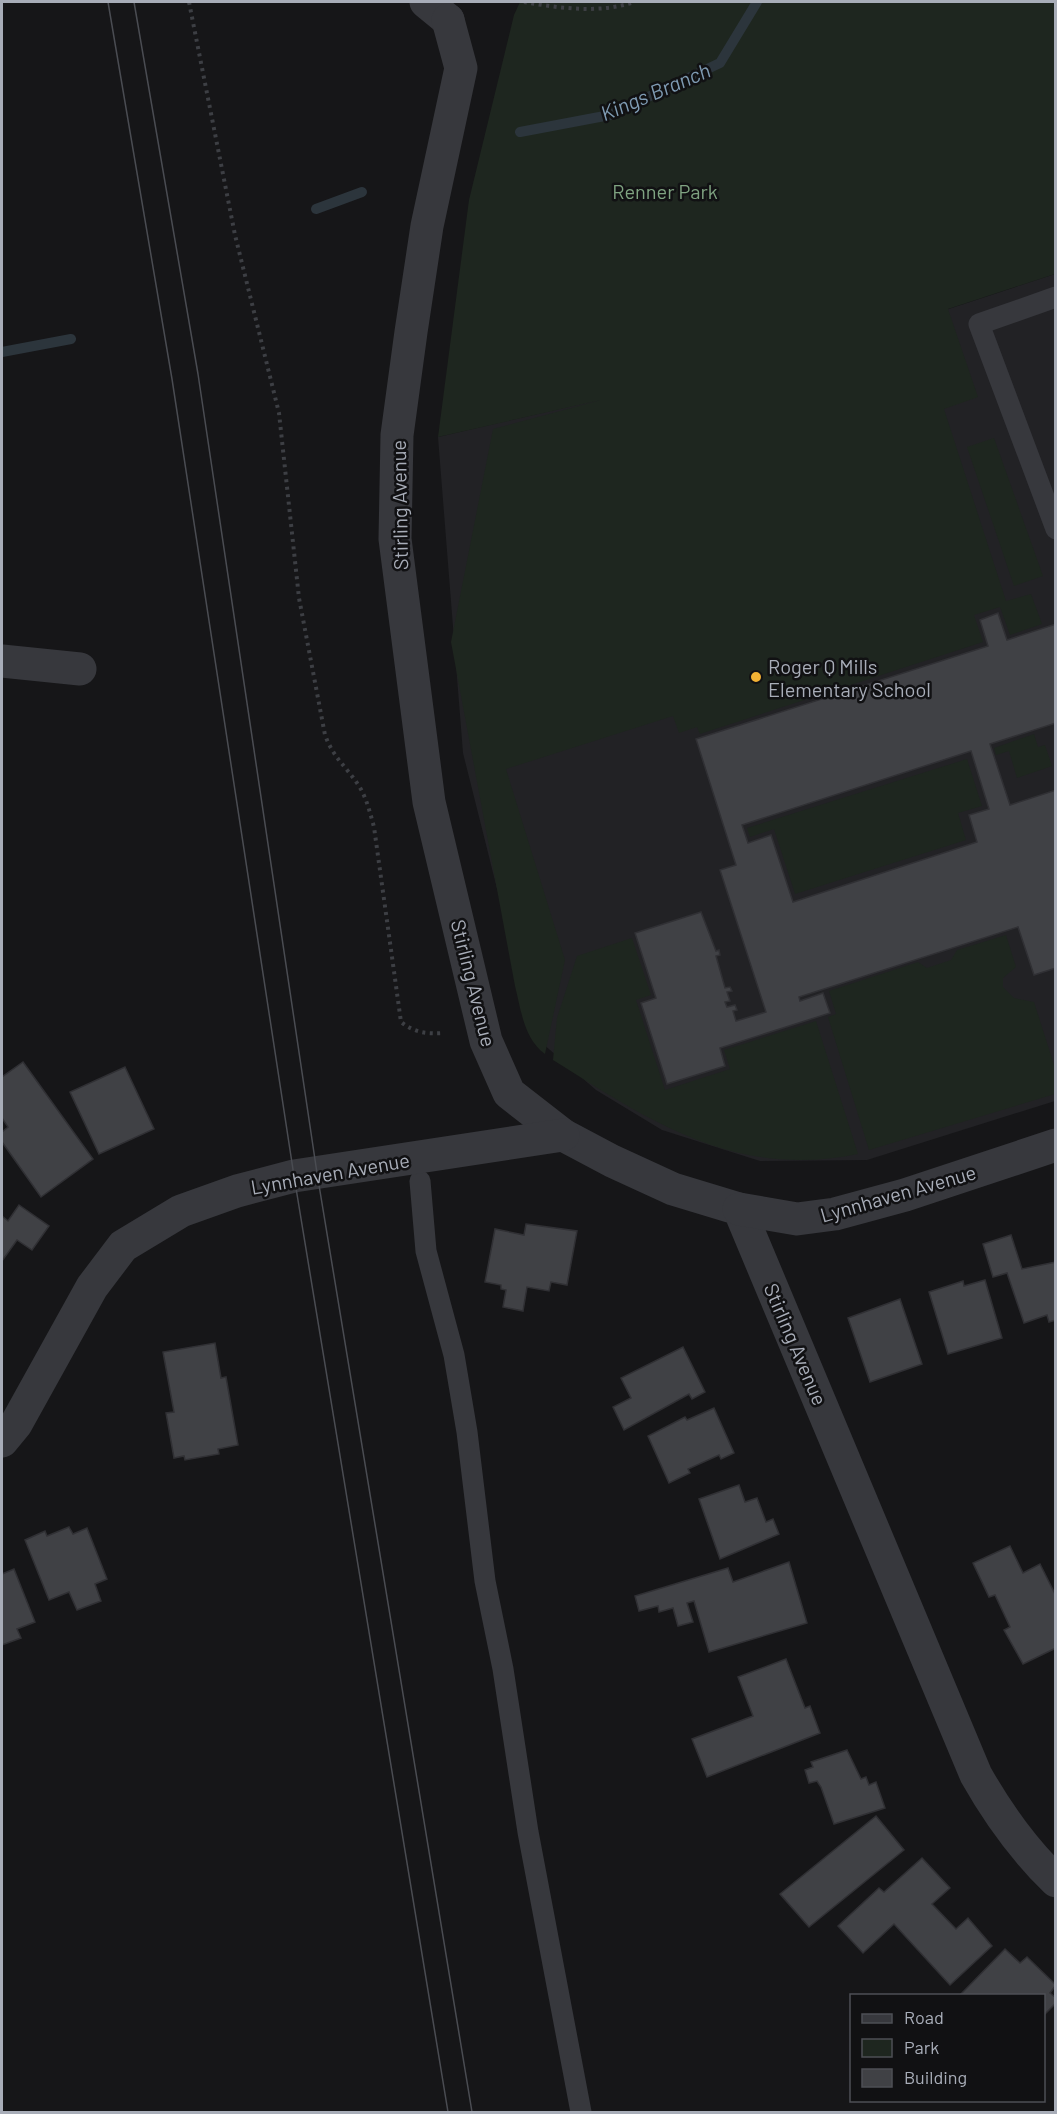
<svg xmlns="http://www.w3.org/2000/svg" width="1057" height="2114" font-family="Barlow,sans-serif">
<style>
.built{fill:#222225}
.green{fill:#1e261f}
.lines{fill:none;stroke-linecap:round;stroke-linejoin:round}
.stream{stroke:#2c353c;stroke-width:10}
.building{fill:#404145;stroke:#303034;stroke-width:1.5;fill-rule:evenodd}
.path{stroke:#3d3f44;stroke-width:4;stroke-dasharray:3 4.5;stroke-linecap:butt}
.service{stroke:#37383d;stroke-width:21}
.minor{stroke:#37383d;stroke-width:33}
.tram{stroke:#4a4c52;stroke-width:1.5}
.poi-dot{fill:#f2b134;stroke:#111113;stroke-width:2}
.labels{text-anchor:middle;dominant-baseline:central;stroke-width:5;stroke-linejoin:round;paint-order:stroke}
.park-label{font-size:20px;fill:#7fa381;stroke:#111113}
.street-label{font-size:20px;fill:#a8adb8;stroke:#111113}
.poi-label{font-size:20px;fill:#a8adb8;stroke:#111113;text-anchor:start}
.water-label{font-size:21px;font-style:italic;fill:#7f9bb3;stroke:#111113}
</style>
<rect width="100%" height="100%" fill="#161618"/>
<polygon class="built" points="1055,274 1055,1101 867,1160 760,1161 662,1130 596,1090 534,1036 463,753 438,437 848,342"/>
<g class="green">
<path d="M520,2H1056L1055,274L948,309L978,397L944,409L1006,601L1031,594L1042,624L1010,635L1000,607L974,615L983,642L700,734L697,727L679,733L673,716L506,769L565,960L545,1054C524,1039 521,1010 515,986L451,642L493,429L601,400L438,437L469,200L514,15Z"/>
<polygon points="994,438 1043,576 1014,586 967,447"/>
<polygon points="1034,734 1038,747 1045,745 1052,766 1017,778 1009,751 996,755 994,748"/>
<polygon points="967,759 982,806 958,813 966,840 795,894 774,829 750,837 747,828"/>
<polygon points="1006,935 1016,967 1003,978 1003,987 1014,998 1034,1002 1055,1068 1055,1094 869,1150 828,1017 836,1014 829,991 918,962 927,968 951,960 957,950"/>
<path d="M632,938L651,995L636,1000L665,1090L730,1069L724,1050L816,1021L858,1154C736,1179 651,1122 553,1060L557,1018L577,956Z"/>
</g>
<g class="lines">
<g class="stream">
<polyline points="520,132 610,115 720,63 757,2"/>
<polyline points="316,209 362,192"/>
<polyline points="2,352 71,339"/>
</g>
</g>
<g class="building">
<path d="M998,613L1007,640L1056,624V723L990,744L1010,805L1056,790V968L1034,975L1018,927L799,997L800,1001L823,993L830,1013L720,1048L725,1066L667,1084L641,1003L656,998L635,933L701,912L716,951L719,950L720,955L716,956L725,988L730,987L732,991L727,992L730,1001L725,1002L727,1007L735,1005L737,1010L733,1011L736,1021L766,1012L720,870L736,865L696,739L988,646L980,620ZM971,751L989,809L969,815L977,842L793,902L771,835L748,843L742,825Z"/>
<polygon points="23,1062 93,1159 41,1197 2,1142 2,1132 8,1127 2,1118 2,1077"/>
<polygon points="125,1067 154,1129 99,1154 70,1092"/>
<polygon points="19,1205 49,1226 32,1250 17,1240 2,1261 2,1216 8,1221"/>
<polygon points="526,1224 577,1231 567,1285 551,1282 549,1291 527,1287 523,1311 503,1307 506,1290 501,1289 501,1285 485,1282 495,1229 524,1235"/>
<polygon points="1011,1235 1022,1269 1056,1262 1056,1320 1049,1322 1047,1315 1024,1323 1007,1273 993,1277 983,1244"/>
<polygon points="985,1280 1002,1338 948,1354 929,1292 963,1281 964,1286"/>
<polygon points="900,1299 922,1364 870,1382 848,1318"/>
<polygon points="215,1343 221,1378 226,1377 238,1445 218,1449 219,1454 185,1460 184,1456 174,1458 166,1413 174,1412 163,1352"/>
<polygon points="683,1347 705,1392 692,1399 689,1394 624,1430 613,1407 631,1398 621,1378"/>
<polygon points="714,1408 734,1453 721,1459 719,1455 688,1469 690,1473 669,1483 648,1436 685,1417 687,1420"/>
<polygon points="739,1485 745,1502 757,1498 766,1522 773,1519 779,1534 720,1559 699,1499"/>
<polygon points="69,1527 73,1534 87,1528 107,1579 95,1584 101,1601 77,1610 69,1592 49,1600 25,1540 45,1531 47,1536"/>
<polygon points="1010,1546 1023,1573 1040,1564 1056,1596 1056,1648 1023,1664 1004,1630 1010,1627 995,1595 989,1597 973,1563"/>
<polygon points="789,1562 807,1623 709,1652 694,1601 687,1603 693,1622 678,1626 673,1608 659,1612 658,1606 639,1611 635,1596 728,1568 733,1582"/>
<polygon points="14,1569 35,1622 17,1629 21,1638 2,1645 2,1574"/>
<polygon points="786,1659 805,1708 810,1706 820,1733 707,1777 692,1739 753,1716 738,1677"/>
<polygon points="847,1750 861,1779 866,1777 869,1785 876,1782 885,1808 834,1824 821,1787 817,1781 809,1783 805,1770 813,1767 811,1762"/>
<polygon points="876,1816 904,1850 809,1927 780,1894"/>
<polygon points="922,1858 950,1888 932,1904 956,1929 968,1918 992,1946 950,1985 894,1924 863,1953 838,1926 879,1888 884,1892"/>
<polygon points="1005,1949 1020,1963 1027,1957 1056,1985 1050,1993 1056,1998 1056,2003 1044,2015 1044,1996 959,1996"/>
</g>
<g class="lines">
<g class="path">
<path d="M189,2L235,235L279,413L299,598L325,735C334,759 346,766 359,786C367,799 370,813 374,827L401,1022C415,1033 427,1034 444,1033"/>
<path d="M524,2C559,8 599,14 634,2"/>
</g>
<g class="service">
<polyline points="1056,297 979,324 1056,529"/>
<polyline points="420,1181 426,1251 454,1355 467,1432 485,1581 503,1669 528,1832 581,2112"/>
</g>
<g class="minor">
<polyline points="426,2 448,20"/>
<path d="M448,20L461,68L427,226L411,332L397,435L395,539L429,802L486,1041L509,1093L563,1135L612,1161L673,1189L739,1209L976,1775C998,1814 1023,1849 1056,1881"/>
<polyline points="2,661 80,669"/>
<polyline points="739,1209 797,1219 835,1214 905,1195 1056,1145"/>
<polyline points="2,1441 16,1424 92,1287 123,1246 181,1211 237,1191 294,1176 563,1135"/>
</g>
<g class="tram">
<polyline points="108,2 172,379 294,1176 448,2112"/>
<polyline points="134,2 198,374 317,1173 472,2112"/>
</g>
</g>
<circle class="poi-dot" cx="756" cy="677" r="6"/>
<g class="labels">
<g class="park-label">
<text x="665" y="191">Renner Park</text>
</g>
<g class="street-label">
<text transform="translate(399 505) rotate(-91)">Stirling Avenue</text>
<text transform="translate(474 983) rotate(76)">Stirling Avenue</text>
<text transform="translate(330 1173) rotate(-10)">Lynnhaven Avenue</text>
<text transform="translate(898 1193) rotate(-16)">Lynnhaven Avenue</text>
<text transform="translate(796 1344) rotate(67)">Stirling Avenue</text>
</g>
<g class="poi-label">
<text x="768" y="666">Roger Q Mills<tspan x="768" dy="23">Elementary School</tspan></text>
</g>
<g class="water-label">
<text transform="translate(655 91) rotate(-23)">Kings Branch</text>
</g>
</g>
<rect width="1057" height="2114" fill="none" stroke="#a8adb8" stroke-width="6"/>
<rect x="850" y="1994" width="195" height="108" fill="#111113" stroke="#4d4f55" stroke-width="1.5"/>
<rect x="862" y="2014" width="30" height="9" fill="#37383d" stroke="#4d4f55" stroke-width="1.5"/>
<text x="904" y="2024" font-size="18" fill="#a8adb8">Road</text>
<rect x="862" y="2039" width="30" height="18" fill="#1e261f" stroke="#4d4f55" stroke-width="1.5"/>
<text x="904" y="2054" font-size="18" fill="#a8adb8">Park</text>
<rect x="862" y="2069" width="30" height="18" fill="#404145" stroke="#4d4f55" stroke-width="1.5"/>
<text x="904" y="2084" font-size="18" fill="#a8adb8">Building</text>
</svg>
